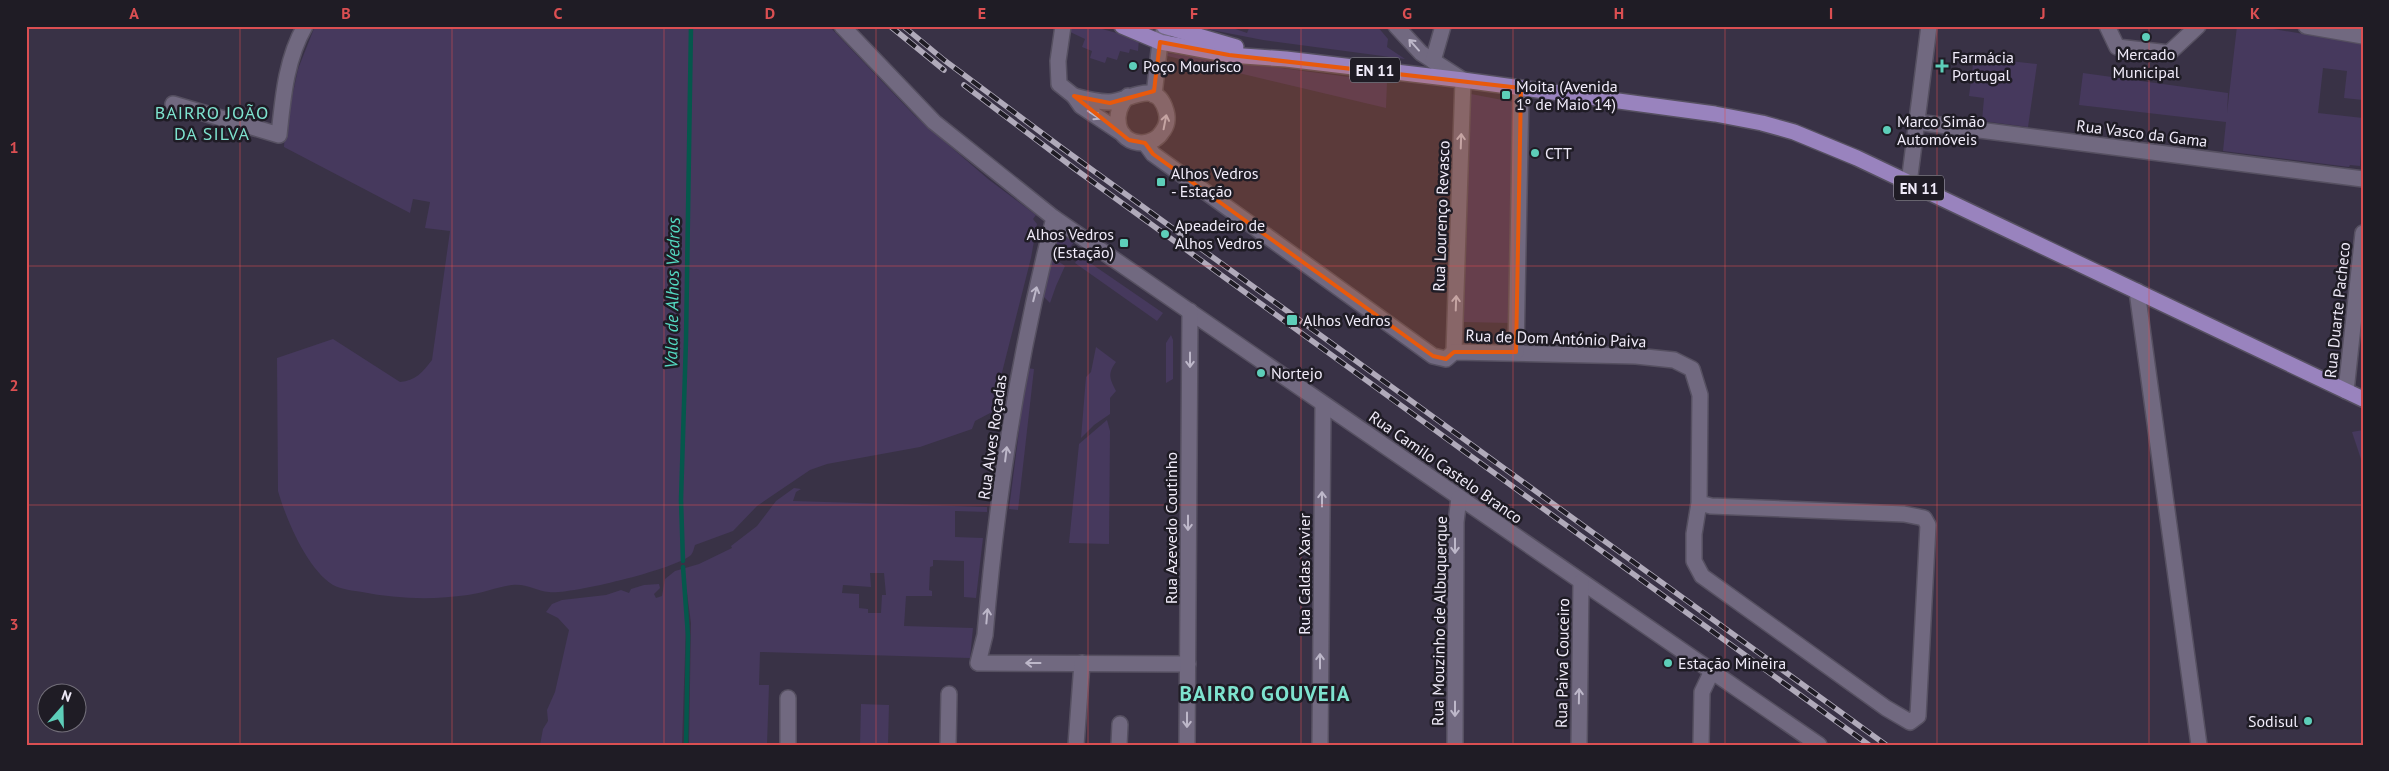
<svg xmlns="http://www.w3.org/2000/svg" width="2389" height="771" font-family="'PT Sans',sans-serif">
<style>
.green{fill:#46395d;fill-rule:evenodd}
.lines{fill:none;stroke-linecap:round;stroke-linejoin:round}
.stream{stroke:#05584c;stroke-width:4.5}
.minor-casing{stroke:#565061;stroke-width:18}
.major-casing{stroke:#565061;stroke-width:18}
.minor{stroke:#716980;stroke-width:15}
.major{stroke:#9983be;stroke-width:15}
.rail-casing{stroke:#b0aaba;stroke-width:5.5}
.rail{stroke:#1f1c25;stroke-width:4;stroke-dasharray:11;stroke-linecap:butt}
.oneway{stroke:#bdb7c9}
.marked{fill:#e8590c;fill-opacity:0.2;stroke:#e8590c;stroke-width:4;stroke-linejoin:round}
.grid{fill:none;stroke:#db4f52;stroke-width:1;stroke-opacity:0.55}
.poi-dot{fill:#5dceb9;stroke:#1f1c25;stroke-width:2}
.labels{text-anchor:middle;dominant-baseline:central;stroke-width:5;stroke-linejoin:round;paint-order:stroke}
.shield{fill:#1f1c25;stroke:#b1adb9;stroke-width:1}
.shield-label{font-size:15px;font-weight:bold;fill:#f0ebf9}
.poi-label{font-size:16px;fill:#f0ebf9;stroke:#1f1c25;text-anchor:start}
.street-label{font-size:16px;fill:#f0ebf9;stroke:#1f1c25}
.neighbourhood-label{font-size:18px;letter-spacing:1px;fill:#7ee3cf;stroke:#1f1c25}
.water-label{font-size:18px;font-style:italic;fill:#54dbc3;stroke:#1f1c25}
.district-label{font-size:21px;font-weight:bold;letter-spacing:1px;fill:#7ee3cf;stroke:#1f1c25}
.neatline{fill:none;stroke:#db4f52;stroke-width:2}
.grid-label{font-size:16px;text-anchor:middle;font-weight:bold;fill:#db4f52}
</style>
<rect width="100%" height="100%" fill="#393246"/>
<g class="green">
<path d="M315,26H829L915,116L988,179L1036,215L1033,219L1037,224L1031,258L992,412L975,421L972,429L920,447L827,464L810,470L757,506L733,531L695,545C694,548 693,553 691,555C676,569 569,595 549,592C536,591 526,583 512,585C497,587 483,593 468,595C433,600 397,599 362,592C354,591 341,589 333,585C307,569 286,519 278,491L277,358L333,339L400,382C415,381 423,372 432,360L450,231L425,228L430,202L413,199L410,213L284,147L286,113L289,112L298,69Z"/>
<polygon points="1068,26 1091,26 1139,39 1138,51 1130,49 1129,53 1120,51 1117,60 1107,57 1105,63 1090,58 1092,51 1082,47 1085,39 1068,31"/>
<polygon points="1191,26 1224,29 1227,26 1247,33 1250,26 1377,26 1388,39 1387,47 1405,59 1263,40"/>
<polygon points="2237,26 2256,26 2363,44 2363,100 2344,98 2347,71 2323,68 2318,113 2363,118 2360,166 2350,165 2349,167 2223,151 2226,122 2079,105 2083,73 2228,93 2227,113"/>
<polygon points="1167,53 1387,82 1386,108 1163,55"/>
<polygon points="1974,57 2037,64 2028,127 1982,121 1984,98 1969,96"/>
<polygon points="1471,94 1513,102 1510,323 1463,322"/>
<polygon points="1060,234 1074,242 1064,256 1053,249 1057,236"/>
<polygon points="1080,256 1163,313 1157,321 1075,263"/>
<polygon points="1052,257 1065,266 1056,286 1050,303 1042,295"/>
<polygon points="1171,335 1173,340 1173,379 1166,383 1166,343"/>
<path d="M1096,347L1116,362C1107,374 1110,379 1116,391L1110,398V414L1094,425L1081,438L1086,377L1091,372Z"/>
<polygon points="1027,368 1034,369 1018,510 1009,509"/>
<polygon points="1107,420 1110,431 1109,544 1069,543 1079,444"/>
<polygon points="2363,430 2363,465 2352,432"/>
<path d="M794,488L801,489L796,492L793,501L987,507V512L955,511V537L983,538L976,598L964,597V561L933,560V566L930,567L929,590L932,591V596H906L904,626L973,628L970,658L760,652L759,685H769L767,745H689L691,623L687,593L682,745H540L543,729L548,721L547,710L555,692L569,630L558,618L546,612L552,604L562,600L606,595L621,590L629,593L631,589L644,585L659,584L660,588L654,594L656,598L662,596L665,579L675,571L699,564L732,548L731,546L757,526L776,501ZM870,573H884L886,595H882L881,613H868V609L859,608V594L842,593L843,585L871,587Z"/>
<polygon points="861,704 889,705 888,745 860,745"/>
</g>
<g class="lines">
<g class="stream">
<polyline points="683,561 681,500 686,340 691,26"/>
<polyline points="683,567 688,636 686,745"/>
</g>
<g class="minor-casing">
<g id="minor">
<polyline points="842,26 934,122 1054,218 1819,745"/>
<polyline points="1063,26 1058,61 1059,84 1074,96"/>
<polyline points="1396,26 1421,53 1463,80 1454,352"/>
<polyline points="2107,26 2117,47 2169,53 2198,26"/>
<polyline points="2306,26 2363,36"/>
<polyline points="1433,61 1443,26"/>
<polyline points="1154,95 1160,42 1165,26"/>
<path d="M173,104L279,135C283,97 286,59 305,26"/>
<polyline points="1916,122 2363,179"/>
<path d="M1123,134L1081,106L1074,96C1085,99 1096,102 1108,102C1127,103 1156,76 1166,111C1168,118 1167,126 1162,132C1158,139 1150,142 1143,143C1115,143 1111,112 1128,96"/>
<polyline points="1145,143 1153,154 1433,356 1446,359 1454,352 1636,356 1674,360 1692,369 1700,395 1699,503 1694,534 1694,561 1702,576 1886,708 1910,722 1918,716 1928,525 1924,518 1904,514 1711,506 1699,503"/>
<polyline points="1909,183 1929,26"/>
<path d="M1054,218C1018,356 997,493 985,635L978,663L1188,664"/>
<polyline points="2137,291 2199,745"/>
<polyline points="1516,352 1521,88"/>
<polyline points="2346,391 2363,233"/>
<polyline points="788,745 788,698"/>
<polyline points="948,745 949,694"/>
<polyline points="1076,745 1082,663"/>
<polyline points="1119,745 1120,724"/>
<polyline points="1187,745 1190,311"/>
<polyline points="1320,745 1323,404"/>
<polyline points="1455,745 1456,522 1459,498"/>
<polyline points="1579,745 1581,582"/>
<polyline points="1701,745 1702,692 1712,671"/>
</g>
</g>
<g class="major-casing">
<g id="major">
<polyline points="1122,26 1160,42 1229,55 1286,59 1463,80 1715,114 1762,123 1794,132 1857,158 2363,399"/>
<polyline points="1164,26 1236,47"/>
</g>
</g>
<use href="#minor" class="minor"/>
<use href="#major" class="major"/>
<g class="rail-casing">
<g id="rail">
<polyline points="890,26 944,70"/>
<polyline points="903,26 944,60 1062,148 1886,745"/>
<polyline points="964,85 1075,169 1869,745"/>
</g>
</g>
<use href="#rail" class="rail"/>
</g>
<defs><path id="oneway-shaft" d="M-6 0H5M1.5-3L5.5 0L1.5 3" fill="none" stroke-width="1.6" stroke-linecap="round" stroke-linejoin="round" transform="scale(1.25)"/></defs>
<g class="oneway">
<use href="#oneway-shaft" transform="translate(1414 45) rotate(-132)"/>
<use href="#oneway-shaft" transform="translate(1094 115) rotate(34)"/>
<use href="#oneway-shaft" transform="translate(1165 122) rotate(-79)"/>
<use href="#oneway-shaft" transform="translate(1461 141) rotate(-88)"/>
<use href="#oneway-shaft" transform="translate(1035 294) rotate(-76)"/>
<use href="#oneway-shaft" transform="translate(1456 303) rotate(-88)"/>
<use href="#oneway-shaft" transform="translate(1190 360) rotate(90)"/>
<use href="#oneway-shaft" transform="translate(1006 454) rotate(-83)"/>
<use href="#oneway-shaft" transform="translate(1322 499) rotate(-90)"/>
<use href="#oneway-shaft" transform="translate(1188 523) rotate(90)"/>
<use href="#oneway-shaft" transform="translate(1455 546) rotate(90)"/>
<use href="#oneway-shaft" transform="translate(987 616) rotate(-85)"/>
<use href="#oneway-shaft" transform="translate(1320 661) rotate(-90)"/>
<use href="#oneway-shaft" transform="translate(1033 663) rotate(180)"/>
<use href="#oneway-shaft" transform="translate(1579 696) rotate(-89)"/>
<use href="#oneway-shaft" transform="translate(1455 709) rotate(90)"/>
<use href="#oneway-shaft" transform="translate(1187 720) rotate(90)"/>
</g>
<path class="marked" d="M1160,42L1229,55L1521,88L1516,352H1454L1446,359L1433,356L1153,154L1145,143L1129,140L1074,96L1110,103L1154,91Z"/>
<path class="grid" d="M240,26V745M452,26V745M664,26V745M876,26V745M1088,26V745M1301,26V745M1513,26V745M1725,26V745M1937,26V745M2149,26V745M26,266H2363M26,505H2363"/>
<g class="poi-dot">
<circle cx="2146" cy="37" r="5"/>
<circle cx="1133" cy="66" r="5"/>
<path d="M1939.5 58.5h5v5h5v5h-5v5h-5v-5h-5v-5h5z"/>
<rect x="1501" y="90" width="10" height="10" rx="2.5"/>
<circle cx="1887" cy="130" r="5"/>
<circle cx="1535" cy="153" r="5"/>
<rect x="1156" y="177" width="10" height="10" rx="2.5"/>
<circle cx="1165" cy="234" r="5"/>
<rect x="1119" y="238" width="10" height="10" rx="2.5"/>
<rect x="1286" y="314" width="12" height="12" rx="2.5"/>
<circle cx="1261" cy="373" r="5"/>
<circle cx="1668" cy="663" r="5"/>
<circle cx="2308" cy="721" r="5"/>
</g>
<g class="labels">
<g class="shield">
<rect x="1350" y="57.5" width="50" height="25" rx="4"/>
<rect x="1894" y="175.5" width="50" height="25" rx="4"/>
</g>
<g class="shield-label">
<text x="1375" y="70">EN 11</text>
<text x="1919" y="188">EN 11</text>
</g>
<g class="poi-label">
<text x="2146" y="54" text-anchor="middle">Mercado<tspan x="2146" dy="18">Municipal</tspan></text>
<text x="1952" y="57">Farmácia<tspan x="1952" dy="18">Portugal</tspan></text>
<text x="1143" y="66">Poço Mourisco</text>
<text x="1516" y="86">Moita (Avenida<tspan x="1516" dy="18">1º de Maio 14)</tspan></text>
<text x="1897" y="121">Marco Simão<tspan x="1897" dy="18">Automóveis</tspan></text>
<text x="1545" y="153">CTT</text>
<text x="1171" y="173">Alhos Vedros<tspan x="1171" dy="18">- Estação</tspan></text>
<text x="1175" y="225">Apeadeiro de<tspan x="1175" dy="18">Alhos Vedros</tspan></text>
<text x="1114" y="234" text-anchor="end">Alhos Vedros<tspan x="1114" dy="18">(Estação)</tspan></text>
<text x="1303" y="320">Alhos Vedros</text>
<text x="1271" y="373">Nortejo</text>
<text x="1678" y="663">Estação Mineira</text>
<text x="2298" y="721" text-anchor="end">Sodisul</text>
</g>
<g class="street-label">
<text transform="translate(2142 133) rotate(7)">Rua Vasco da Gama</text>
<text transform="translate(1441 216) rotate(-88)">Rua Lourenço Revasco</text>
<text transform="translate(2337 310) rotate(-84)">Rua Duarte Pacheco</text>
<text transform="translate(1556 338) rotate(2)">Rua de Dom António Paiva</text>
<text transform="translate(992 437) rotate(-82)">Rua Alves Roçadas</text>
<text transform="translate(1446 467) rotate(35)">Rua Camilo Castelo Branco</text>
<text transform="translate(1171 528) rotate(-90)">Rua Azevedo Coutinho</text>
<text transform="translate(1304 574) rotate(-90)">Rua Caldas Xavier</text>
<text transform="translate(1439 621) rotate(-89)">Rua Mouzinho de Albuquerque</text>
<text transform="translate(1562 663) rotate(-89)">Rua Paiva Couceiro</text>
</g>
<g class="neighbourhood-label">
<text x="212" y="112">BAIRRO JOÃO<tspan x="212" dy="21">DA SILVA</tspan></text>
</g>
<g class="water-label">
<text transform="translate(672 293) rotate(-89)">Vala de Alhos Vedros</text>
</g>
<g class="district-label">
<text x="1265" y="693">BAIRRO GOUVEIA</text>
</g>
</g>
<rect width="2389" height="771" fill="none" stroke="#1f1c25" stroke-width="55"/>
<g transform="translate(62 708) rotate(20)"><circle r="24" fill="#1f1c25" stroke="#736f7a"/>
<path d="M0-4L9 19L0 12L-9 19Z" fill="#5dceb9"/>
<text y="-8" font-size="14" font-weight="bold" text-anchor="middle" fill="#f0ebf9">N</text>
</g>
<rect x="28" y="28" width="2334" height="716" class="neatline"/>
<g class="grid-label">
<text x="134" y="19">A</text>
<text x="346" y="19">B</text>
<text x="558" y="19">C</text>
<text x="770" y="19">D</text>
<text x="982" y="19">E</text>
<text x="1194" y="19">F</text>
<text x="1407" y="19">G</text>
<text x="1619" y="19">H</text>
<text x="1831" y="19">I</text>
<text x="2043" y="19">J</text>
<text x="2255" y="19">K</text>
<text x="14" y="153">1</text>
<text x="14" y="391">2</text>
<text x="14" y="630">3</text>
</g>
</svg>
